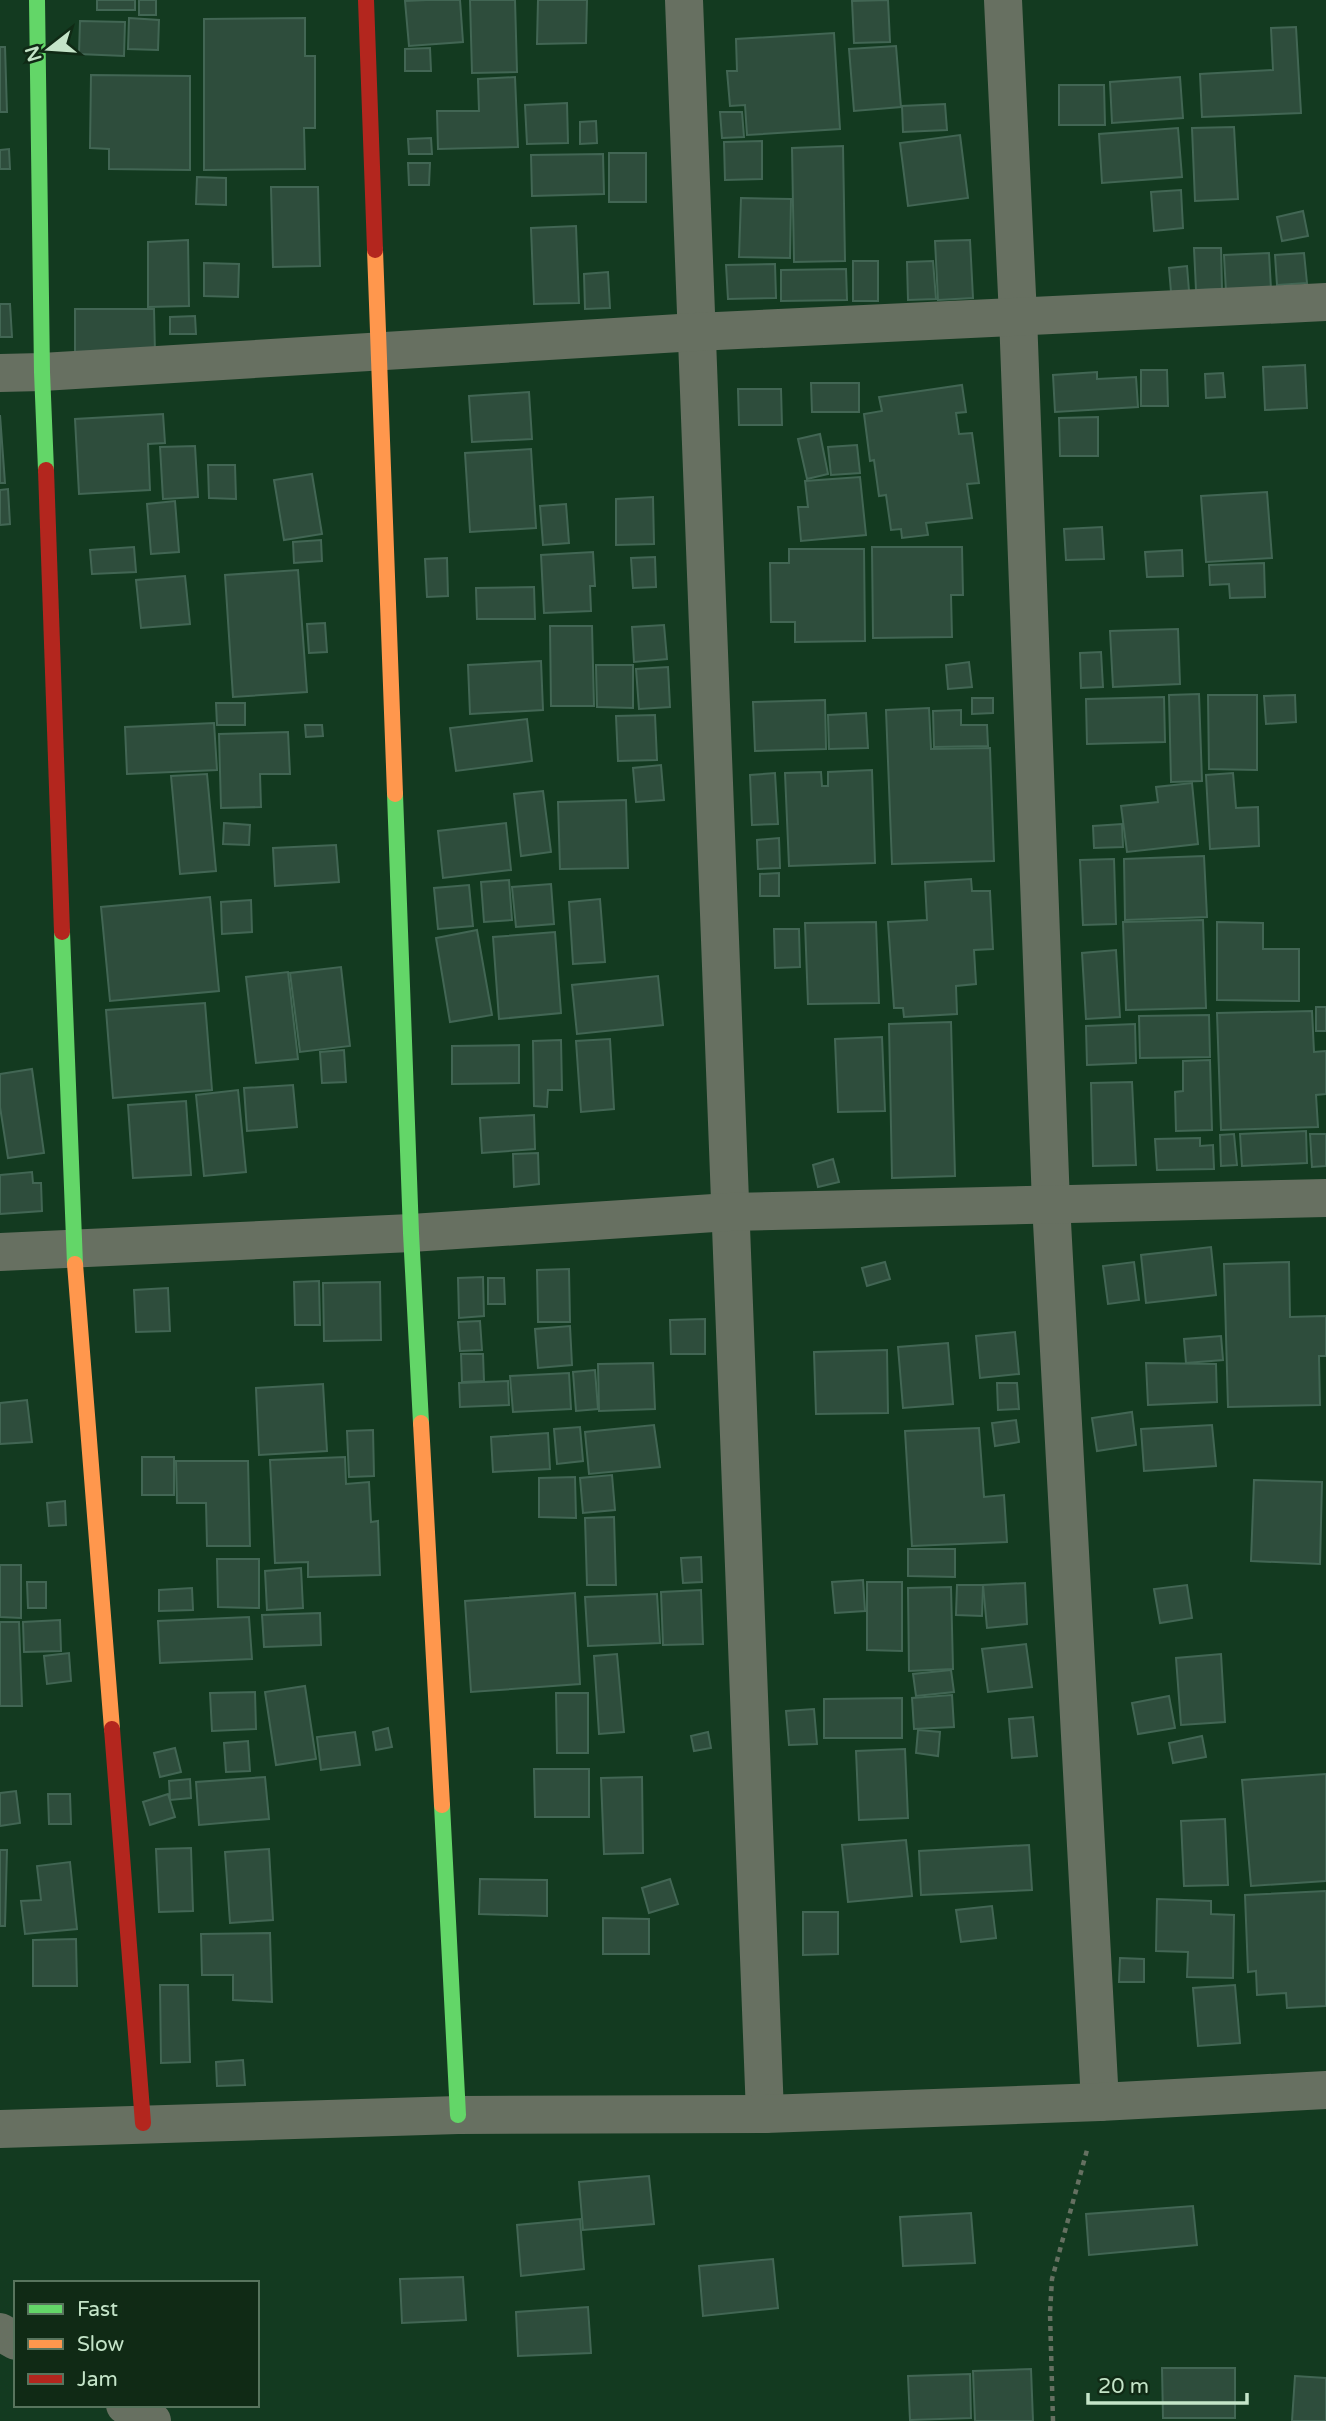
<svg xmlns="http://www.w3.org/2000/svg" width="1326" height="2421" font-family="'Varela Round',sans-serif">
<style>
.building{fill:#2e4d3c;stroke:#426654;stroke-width:2}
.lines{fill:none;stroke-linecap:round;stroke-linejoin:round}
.path{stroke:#657061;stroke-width:4.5;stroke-dasharray:5 5;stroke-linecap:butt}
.street{stroke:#677061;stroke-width:38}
.fast{stroke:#63d668;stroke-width:16}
.slow{stroke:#ff974d;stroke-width:16}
.jam{stroke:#b3261e;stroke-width:16}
</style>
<rect width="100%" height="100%" fill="#133a20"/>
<g class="building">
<rect x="97" y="0" width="38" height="10"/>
<rect x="139" y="0" width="17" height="15"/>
<polygon points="427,0 460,0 463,42 409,46 405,1"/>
<polygon points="470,0 515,0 517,72 472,73"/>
<polygon points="538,0 587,0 586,43 537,44"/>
<polygon points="888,0 890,42 854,43 852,1"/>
<polygon points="129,18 159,20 158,50 128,49"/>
<polygon points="305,18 305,56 315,56 315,128 304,128 305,169 204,170 204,19"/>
<polygon points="80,21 125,22 124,56 79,54"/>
<polygon points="1296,27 1301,113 1202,117 1200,74 1273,70 1271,28"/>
<polygon points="834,33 840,129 747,135 745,105 730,106 727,71 737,71 736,39"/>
<polygon points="896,46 901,107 854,111 849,49"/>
<polygon points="0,47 5,47 7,112 0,112"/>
<polygon points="430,48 431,71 405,71 405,49"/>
<polygon points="91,75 190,76 190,170 109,169 109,149 90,148"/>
<polygon points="515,77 518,147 438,149 437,111 479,111 478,79"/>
<polygon points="1180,77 1183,118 1112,123 1110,82"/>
<polygon points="1059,85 1104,85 1105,125 1059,125"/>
<polygon points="567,103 568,143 527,144 525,105"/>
<polygon points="945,104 947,130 903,132 902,106"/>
<polygon points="720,112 742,112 744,137 722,138"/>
<polygon points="596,121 597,143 580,144 580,122"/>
<polygon points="1234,127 1238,199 1195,201 1192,128"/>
<polygon points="1178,128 1182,177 1102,183 1099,134"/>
<polygon points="960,135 968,198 908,206 900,143"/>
<polygon points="431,138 432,154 409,154 408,139"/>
<polygon points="762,141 762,179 725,180 724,142"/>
<polygon points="843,146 845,261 794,262 792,148"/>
<polygon points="9,149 10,169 0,169 0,150"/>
<rect x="609" y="153" width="37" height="49"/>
<polygon points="603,154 604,194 532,196 531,155"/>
<polygon points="408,163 430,163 429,185 409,185"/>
<polygon points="197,177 226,178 226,205 196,204"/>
<polygon points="271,187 318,187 320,266 273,267"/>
<polygon points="1181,190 1183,228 1154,231 1151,192"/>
<polygon points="741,198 791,199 790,258 739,257"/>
<polygon points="1303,211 1308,236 1282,241 1277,217"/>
<polygon points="576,226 579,303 534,304 531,228"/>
<polygon points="188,240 189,306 148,307 148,242"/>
<polygon points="970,240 973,298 938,300 935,241"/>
<polygon points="1194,248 1221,248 1222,289 1196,290"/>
<polygon points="1269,253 1271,289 1226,292 1224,255"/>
<polygon points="1304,253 1307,283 1277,285 1275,255"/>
<rect x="853" y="261" width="25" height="40"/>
<polygon points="933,261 936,299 908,300 907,262"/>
<polygon points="204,263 239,264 238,297 204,296"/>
<polygon points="775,264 776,298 728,299 726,265"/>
<polygon points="1187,266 1189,291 1171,292 1169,268"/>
<polygon points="846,269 847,300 781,301 781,270"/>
<polygon points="608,272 610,308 585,309 584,274"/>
<polygon points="0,304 10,304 12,337 0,337"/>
<polygon points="75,309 154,309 155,353 75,352"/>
<polygon points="195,316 196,334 170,334 170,317"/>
<polygon points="1305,365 1307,408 1265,410 1263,367"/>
<polygon points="1141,370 1167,370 1168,406 1141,406"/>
<polygon points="1097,372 1097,379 1136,377 1138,407 1055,412 1053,375"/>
<polygon points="1223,373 1225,397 1206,398 1205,374"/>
<polygon points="811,383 859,383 859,412 812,412"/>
<polygon points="962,385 966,412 956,413 959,434 972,433 979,483 967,484 972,518 926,523 928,535 902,538 901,529 891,530 886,495 879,496 874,460 870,461 864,414 882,411 879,397"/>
<polygon points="738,389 781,389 782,425 739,425"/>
<polygon points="529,392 532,439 472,442 469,396"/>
<polygon points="163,414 165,443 148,444 150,490 79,494 75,419"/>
<polygon points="0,415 5,483 0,483"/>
<polygon points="1098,417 1098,456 1060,456 1059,418"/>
<polygon points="820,434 828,474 807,479 798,439"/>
<polygon points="857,445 860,473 831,475 828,447"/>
<polygon points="195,446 198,497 163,499 160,447"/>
<polygon points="531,449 536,528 470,532 465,453"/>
<polygon points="208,465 235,465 236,499 209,498"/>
<polygon points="312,474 322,534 284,540 274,480"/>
<polygon points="860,477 866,535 801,541 798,507 808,507 805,481"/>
<polygon points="8,489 10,524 0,525 0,490"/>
<polygon points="1267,492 1272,558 1206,562 1201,496"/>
<polygon points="653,497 654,544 616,545 616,499"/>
<polygon points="175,501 179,552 151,554 147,504"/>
<polygon points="566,504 569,543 543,545 540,506"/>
<polygon points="1102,527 1104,559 1066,560 1064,529"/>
<polygon points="321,540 322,561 294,563 293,542"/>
<polygon points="134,547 136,572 92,574 90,550"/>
<polygon points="872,547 962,547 963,595 951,595 952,637 873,638"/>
<polygon points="789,549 864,549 865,641 795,642 795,622 771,622 770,563 789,563"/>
<polygon points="1182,550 1183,576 1147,577 1145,552"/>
<polygon points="593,552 595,586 590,586 591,611 544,613 541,555"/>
<polygon points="655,557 656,587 633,588 631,558"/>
<polygon points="447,558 448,596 427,597 425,559"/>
<polygon points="1264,563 1265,597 1230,598 1229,584 1210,585 1209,565"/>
<polygon points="298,570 307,692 233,697 225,575"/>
<polygon points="185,576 190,624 141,628 136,580"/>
<polygon points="534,587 535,619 477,619 476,588"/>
<polygon points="325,623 327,652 309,653 307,624"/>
<polygon points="664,625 667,659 634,662 632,627"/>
<polygon points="550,626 592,626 594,706 551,706"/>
<polygon points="1178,629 1180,684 1113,687 1110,631"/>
<polygon points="1101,652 1103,687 1081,688 1080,653"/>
<polygon points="541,661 543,710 470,714 468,665"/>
<polygon points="969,662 972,687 948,689 946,665"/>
<polygon points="596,665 633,665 633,708 597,707"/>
<polygon points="668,667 670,707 639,709 636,669"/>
<polygon points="1199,694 1202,781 1171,782 1169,695"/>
<polygon points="1208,695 1257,695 1257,770 1209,769"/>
<polygon points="1295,695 1296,722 1266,724 1264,696"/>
<polygon points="1164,697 1165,742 1087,744 1086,699"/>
<polygon points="972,698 993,698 993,713 972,714"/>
<polygon points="825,700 826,749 755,751 753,702"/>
<polygon points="216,703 245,703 245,725 217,725"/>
<polygon points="929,708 931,749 990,748 994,861 892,864 886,710"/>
<polygon points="961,710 961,725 987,725 988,746 934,747 933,711"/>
<polygon points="866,713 868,748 829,749 828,715"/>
<polygon points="655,715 657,760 618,761 616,716"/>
<polygon points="527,719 532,761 456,771 450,728"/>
<polygon points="214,723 217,770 127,774 125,727"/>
<polygon points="305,725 322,725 323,736 306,737"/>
<polygon points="288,732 290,774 260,774 261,807 221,808 219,734"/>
<polygon points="661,765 664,800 636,802 633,768"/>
<polygon points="872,770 875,863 789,866 785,773 821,772 822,786 828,786 828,772"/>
<polygon points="775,773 778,824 752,825 750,775"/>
<polygon points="1233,773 1236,808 1258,807 1259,846 1210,849 1206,775"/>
<polygon points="207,774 216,871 180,874 171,776"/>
<polygon points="1192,783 1198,844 1127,852 1121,806 1158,802 1156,787"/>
<polygon points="543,791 551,852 521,856 514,794"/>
<polygon points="626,800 628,868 560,869 558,802"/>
<polygon points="224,823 250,825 249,845 223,844"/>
<polygon points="506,823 511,870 443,878 438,831"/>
<polygon points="1122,824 1123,847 1094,848 1093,826"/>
<polygon points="779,838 780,868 758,869 757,840"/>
<polygon points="336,845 339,882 275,886 273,848"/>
<polygon points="1204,856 1207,917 1125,920 1124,859"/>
<polygon points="1114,859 1116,924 1083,925 1080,860"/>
<polygon points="779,873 779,896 760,896 760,874"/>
<polygon points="971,879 972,891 990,891 993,949 974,950 976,984 956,986 957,1014 904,1017 903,1008 894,1008 888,922 927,920 925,882"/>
<polygon points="509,880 512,920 484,922 481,882"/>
<polygon points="551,884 554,924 516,927 512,887"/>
<polygon points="469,885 473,926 438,929 434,888"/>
<polygon points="210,897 219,991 110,1001 101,907"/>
<polygon points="600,899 605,962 573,964 569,902"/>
<polygon points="251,900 252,932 222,934 221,902"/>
<polygon points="1203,920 1206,1008 1126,1010 1123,922"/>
<polygon points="876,922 879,1003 808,1004 805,923"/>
<polygon points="1217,922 1263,923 1263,949 1299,949 1299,1001 1217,1000"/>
<polygon points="774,929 799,929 800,967 775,968"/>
<polygon points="477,930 492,1015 450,1022 436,938"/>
<polygon points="555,932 561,1013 499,1019 493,937"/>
<polygon points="1116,950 1120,1017 1086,1019 1082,953"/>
<polygon points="341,967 350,1046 300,1052 290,973"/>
<polygon points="288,972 298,1059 256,1063 246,977"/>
<polygon points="658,976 663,1025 577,1034 572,985"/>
<polygon points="205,1003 212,1090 113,1098 106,1010"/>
<rect x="1316" y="1007" width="10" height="24"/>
<polygon points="1312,1011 1314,1052 1326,1051 1326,1094 1316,1095 1318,1127 1221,1130 1217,1013"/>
<polygon points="1209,1015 1210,1057 1140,1058 1139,1016"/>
<polygon points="951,1022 955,1176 892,1178 889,1024"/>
<polygon points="1135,1024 1136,1063 1087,1065 1086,1026"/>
<polygon points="882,1037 885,1111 838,1112 835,1039"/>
<polygon points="610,1039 614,1109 581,1112 576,1041"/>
<polygon points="561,1040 562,1090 548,1090 547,1107 534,1106 533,1041"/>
<polygon points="519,1045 519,1083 452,1084 452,1046"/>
<polygon points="344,1050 346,1082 322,1083 320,1052"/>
<polygon points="1210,1060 1212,1130 1176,1131 1175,1092 1183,1091 1183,1061"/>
<polygon points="32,1069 44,1153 8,1158 0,1107 0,1074"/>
<polygon points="1132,1082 1136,1165 1093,1166 1091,1083"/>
<polygon points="293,1085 297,1127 247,1131 244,1088"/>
<polygon points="238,1090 246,1172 204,1176 196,1095"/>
<polygon points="186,1101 191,1175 133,1178 128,1105"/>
<polygon points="534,1115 535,1149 482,1153 480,1118"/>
<polygon points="1306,1131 1307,1163 1242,1166 1240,1134"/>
<polygon points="1234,1134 1237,1165 1221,1166 1220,1135"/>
<polygon points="1310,1134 1326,1134 1326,1166 1312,1167"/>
<polygon points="1200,1138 1200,1146 1213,1145 1214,1169 1157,1170 1155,1139"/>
<polygon points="538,1153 539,1184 514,1187 513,1154"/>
<polygon points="833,1159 839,1182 818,1187 813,1165"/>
<polygon points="32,1172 33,1183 41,1183 42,1211 0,1214 0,1175"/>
<polygon points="1211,1247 1216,1295 1146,1303 1141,1255"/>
<polygon points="885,1262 890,1279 867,1286 862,1268"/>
<polygon points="1134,1262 1139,1300 1108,1304 1103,1266"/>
<polygon points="1289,1262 1290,1317 1326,1316 1326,1356 1319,1356 1320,1405 1228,1407 1224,1264"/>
<polygon points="569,1269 570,1322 538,1322 537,1270"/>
<polygon points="483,1277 484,1316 459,1318 458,1278"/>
<polygon points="488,1278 504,1278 505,1304 488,1304"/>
<polygon points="319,1281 320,1325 295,1325 294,1282"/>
<polygon points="380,1282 381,1340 324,1341 323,1283"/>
<polygon points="168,1288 170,1331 136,1332 134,1290"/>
<polygon points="705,1319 705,1354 671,1354 670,1320"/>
<polygon points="480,1321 482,1350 460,1351 458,1322"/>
<polygon points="570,1326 572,1365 538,1368 535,1329"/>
<polygon points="1015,1332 1019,1374 980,1378 976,1336"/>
<polygon points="1221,1336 1223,1360 1186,1363 1184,1339"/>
<polygon points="948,1343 953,1404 903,1408 898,1347"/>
<polygon points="887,1350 888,1413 816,1414 814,1352"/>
<polygon points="461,1354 483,1354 484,1381 462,1382"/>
<polygon points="653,1363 655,1409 599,1411 598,1364"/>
<polygon points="1146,1363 1216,1364 1217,1402 1148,1405"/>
<polygon points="595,1370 598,1409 576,1411 573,1372"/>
<polygon points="569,1373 571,1409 513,1412 510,1376"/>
<polygon points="508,1381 509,1405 460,1407 459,1383"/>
<polygon points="997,1383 1017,1383 1019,1409 998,1410"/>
<polygon points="323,1384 327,1451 259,1455 256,1388"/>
<polygon points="27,1400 32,1442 0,1444 0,1403"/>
<polygon points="1132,1412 1136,1445 1097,1451 1092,1418"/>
<polygon points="1016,1420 1019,1442 995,1446 992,1423"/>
<polygon points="654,1425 660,1467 589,1474 585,1432"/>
<polygon points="1212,1425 1216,1466 1144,1471 1141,1429"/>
<polygon points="580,1427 583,1461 557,1464 554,1429"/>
<polygon points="979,1428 984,1497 1004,1495 1007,1542 912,1546 905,1431"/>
<polygon points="373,1430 374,1476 349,1477 347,1431"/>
<polygon points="548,1433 550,1469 493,1472 491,1437"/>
<rect x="142" y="1457" width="32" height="38"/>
<polygon points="345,1457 346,1484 369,1482 371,1522 378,1521 380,1575 308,1577 308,1562 275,1563 270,1460"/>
<polygon points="176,1461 248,1461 250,1546 207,1546 206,1503 177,1503"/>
<polygon points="612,1475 615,1510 583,1513 580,1478"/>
<polygon points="575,1477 576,1518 539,1517 539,1478"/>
<polygon points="1254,1480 1322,1482 1320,1564 1251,1561"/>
<polygon points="65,1501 66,1525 49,1526 47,1503"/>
<polygon points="614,1517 616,1585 587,1585 585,1518"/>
<polygon points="908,1549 955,1549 955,1577 908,1576"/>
<polygon points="701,1557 702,1582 683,1583 681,1558"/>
<polygon points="217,1559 259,1559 259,1608 218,1607"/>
<polygon points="0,1565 21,1565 21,1618 0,1617"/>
<polygon points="301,1568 303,1608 267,1610 265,1571"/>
<polygon points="863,1580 865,1611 835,1613 832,1582"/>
<polygon points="27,1582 46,1582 46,1608 28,1608"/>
<polygon points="867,1582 902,1582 902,1651 867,1650"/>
<polygon points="1025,1583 1027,1624 987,1628 983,1585"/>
<polygon points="957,1585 983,1585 982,1616 956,1615"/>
<polygon points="1187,1585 1192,1618 1160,1623 1154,1589"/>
<polygon points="951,1587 953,1669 909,1671 908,1588"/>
<polygon points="192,1588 193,1610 159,1611 159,1590"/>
<polygon points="701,1590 703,1644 663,1645 661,1592"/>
<polygon points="575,1593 580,1684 471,1692 465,1601"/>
<polygon points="657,1594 660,1643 588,1646 585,1597"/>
<polygon points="320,1613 321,1645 264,1647 262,1615"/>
<polygon points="249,1617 252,1659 160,1663 158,1621"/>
<polygon points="60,1620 61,1651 24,1652 23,1622"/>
<polygon points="0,1622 19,1622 22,1706 0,1706"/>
<polygon points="1026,1644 1032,1687 988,1692 982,1649"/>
<polygon points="69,1653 71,1681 47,1684 44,1656"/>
<polygon points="617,1654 624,1732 599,1734 594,1656"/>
<polygon points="1221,1654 1225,1722 1181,1725 1176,1658"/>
<polygon points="951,1670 954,1692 916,1696 913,1674"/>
<polygon points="305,1686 316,1759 276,1765 265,1692"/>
<polygon points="255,1692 256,1729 212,1731 210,1693"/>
<polygon points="556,1693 588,1693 588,1753 557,1753"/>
<polygon points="952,1695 954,1727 914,1729 912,1698"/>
<polygon points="1169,1696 1175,1728 1138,1734 1132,1703"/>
<polygon points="902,1698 902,1738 824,1738 824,1699"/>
<polygon points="814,1709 817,1744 789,1745 786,1711"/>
<polygon points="1033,1717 1037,1756 1012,1758 1009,1719"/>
<polygon points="388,1728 392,1747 376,1750 373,1732"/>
<polygon points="918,1730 940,1732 938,1756 916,1753"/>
<polygon points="355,1732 360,1765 321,1770 317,1737"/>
<polygon points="708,1732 711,1748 694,1751 691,1736"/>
<polygon points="1202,1736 1206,1757 1173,1763 1169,1743"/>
<polygon points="248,1741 250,1771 226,1772 224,1743"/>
<polygon points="175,1748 181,1772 160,1777 154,1753"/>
<polygon points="905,1749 908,1818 859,1820 856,1751"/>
<polygon points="534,1769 589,1769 589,1817 535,1817"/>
<polygon points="1326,1774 1326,1881 1251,1886 1242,1780"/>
<polygon points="265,1777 269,1819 199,1825 196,1782"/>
<polygon points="642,1777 643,1853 604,1854 601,1778"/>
<polygon points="190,1779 191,1798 170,1800 169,1781"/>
<polygon points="16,1791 20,1823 0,1826 0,1793"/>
<polygon points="48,1794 70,1794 71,1824 49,1824"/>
<polygon points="168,1794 175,1817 150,1825 143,1802"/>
<polygon points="1225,1819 1228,1885 1184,1886 1181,1821"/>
<polygon points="906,1840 912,1896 848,1902 842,1845"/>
<polygon points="1029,1845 1032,1890 921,1895 919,1851"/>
<polygon points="191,1848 193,1911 159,1912 156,1849"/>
<polygon points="269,1849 273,1920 230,1923 225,1852"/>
<polygon points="0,1850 7,1850 5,1926 0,1926"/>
<polygon points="70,1862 77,1929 25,1934 21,1901 41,1900 37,1866"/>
<polygon points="480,1879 547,1880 547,1916 479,1914"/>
<polygon points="670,1879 678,1904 649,1913 642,1888"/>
<polygon points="1326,1891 1326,2006 1287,2008 1286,1993 1257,1995 1256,1971 1248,1972 1245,1895"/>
<polygon points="1157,1899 1211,1901 1211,1914 1234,1915 1233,1978 1187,1977 1188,1952 1156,1951"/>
<polygon points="992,1906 996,1938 961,1942 956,1910"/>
<polygon points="803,1912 838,1912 838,1954 803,1955"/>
<polygon points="603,1918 649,1919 649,1954 603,1954"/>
<polygon points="270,1933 272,2002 233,2000 233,1975 202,1975 201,1934"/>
<polygon points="76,1939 77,1986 33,1986 33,1940"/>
<polygon points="1120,1958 1144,1959 1144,1982 1119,1982"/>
<polygon points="160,1985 188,1985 190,2062 161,2063"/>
<polygon points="1235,1985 1240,2043 1198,2046 1193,1988"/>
<polygon points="243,2060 245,2085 217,2086 216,2062"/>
<polygon points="649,2176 654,2224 583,2230 579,2182"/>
<polygon points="1193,2206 1197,2245 1089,2255 1086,2214"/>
<polygon points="971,2213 975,2263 903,2266 900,2217"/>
<polygon points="580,2219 584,2269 521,2276 517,2225"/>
<polygon points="773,2259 778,2308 703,2316 699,2266"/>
<polygon points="463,2277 466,2320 402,2323 400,2279"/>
<polygon points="588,2307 591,2353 518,2356 516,2312"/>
<polygon points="1162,2368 1235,2368 1235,2418 1163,2418"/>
<polygon points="1031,2369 1033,2421 975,2421 973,2371"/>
<polygon points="970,2374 971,2418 910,2420 908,2376"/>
<polygon points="1295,2376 1326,2378 1326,2421 1292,2421"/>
</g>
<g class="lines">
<polyline class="path" points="1053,2421 1050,2313 1052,2279 1087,2150"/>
<g class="street">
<polyline points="684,0 765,2114"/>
<polyline points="1003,0 1018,316 1051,1204 1100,2102"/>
<polyline points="0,373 42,372 696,332 1326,302"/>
<polyline points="0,1252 411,1233 729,1212 1326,1198"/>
<polyline points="0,2129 458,2115 765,2114 1100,2102 1326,2090"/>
<polyline points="0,2332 16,2341"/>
<polyline points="125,2405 152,2421"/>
</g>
<g class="fast">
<polyline points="37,0 42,372 46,470"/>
<polyline points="395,794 411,1233 421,1423"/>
<polyline points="62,932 75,1264"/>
<polyline points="442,1805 458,2115"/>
</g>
<g class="slow">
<polyline points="375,250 395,794"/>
<polyline points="75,1264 112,1729"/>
<polyline points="421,1423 442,1805"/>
</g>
<g class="jam">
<polyline points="366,0 375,250"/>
<polyline points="46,470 62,932"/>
<polyline points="112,1729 143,2123"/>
</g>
</g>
<rect x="14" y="2281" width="245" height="126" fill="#102a15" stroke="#58745d" stroke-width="2"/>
<rect x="28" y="2304" width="35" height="10" fill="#63d668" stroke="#58745d" stroke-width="2"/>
<text x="77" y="2316" font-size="21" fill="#c4e4c8">Fast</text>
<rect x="28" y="2339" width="35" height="10" fill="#ff974d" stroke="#58745d" stroke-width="2"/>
<text x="77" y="2351" font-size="21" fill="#c4e4c8">Slow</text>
<rect x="28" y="2374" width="35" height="10" fill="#b3261e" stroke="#58745d" stroke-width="2"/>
<text x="77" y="2386" font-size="21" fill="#c4e4c8">Jam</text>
<g transform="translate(49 49) rotate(253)" stroke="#102a15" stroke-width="5" paint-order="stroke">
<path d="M0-5L12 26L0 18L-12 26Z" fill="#c4e4c8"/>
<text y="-10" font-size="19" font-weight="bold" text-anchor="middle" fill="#c4e4c8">N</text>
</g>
<path d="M1088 2393v10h159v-10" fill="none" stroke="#c4e4c8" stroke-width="3.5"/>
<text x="1098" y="2393" font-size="21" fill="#c4e4c8" stroke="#102a15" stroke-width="5" paint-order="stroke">20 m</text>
</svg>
